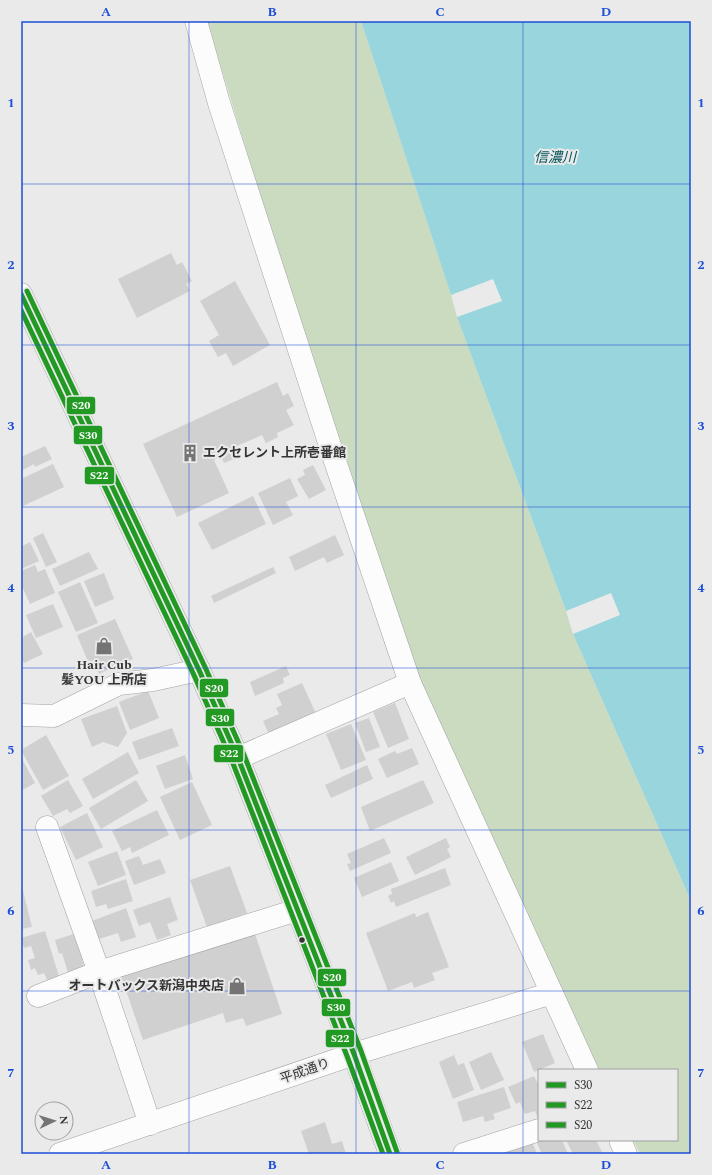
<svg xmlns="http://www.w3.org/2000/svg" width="712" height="1175" font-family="Spectral,'Noto Sans JP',serif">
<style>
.green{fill:#cbdbc0}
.water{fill:#99d5dc}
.building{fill:#d0d0d1}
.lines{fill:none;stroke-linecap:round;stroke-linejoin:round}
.street-casing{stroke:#a2a2a3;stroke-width:23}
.secondary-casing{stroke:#a2a2a3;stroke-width:23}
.primary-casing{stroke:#a2a2a3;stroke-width:23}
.street{stroke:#fcfcfc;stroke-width:22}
.secondary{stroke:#fcfcfc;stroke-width:22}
.primary{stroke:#fcfcfc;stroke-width:22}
.bus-1-casing{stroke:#eaeaeb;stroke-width:8}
.bus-2-casing{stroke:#eaeaeb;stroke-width:8}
.bus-3-casing{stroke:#eaeaeb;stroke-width:8}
.bus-1{stroke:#292;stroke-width:5}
.bus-2{stroke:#292;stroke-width:5}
.bus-3{stroke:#292;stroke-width:5}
.grid{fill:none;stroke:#1d4ed8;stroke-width:1;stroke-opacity:0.55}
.bus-dot{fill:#343434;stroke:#eaeaeb;stroke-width:1.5}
.labels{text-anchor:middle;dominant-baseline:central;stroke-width:4;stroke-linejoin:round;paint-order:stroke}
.poi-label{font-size:13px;font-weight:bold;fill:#343434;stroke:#eaeaeb;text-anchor:start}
.street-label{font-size:13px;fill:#343434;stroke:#eaeaeb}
.water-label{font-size:14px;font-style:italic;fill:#02545b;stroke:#eaeaeb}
.line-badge{stroke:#eaeaeb;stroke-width:1.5}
.badge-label{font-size:11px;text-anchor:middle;font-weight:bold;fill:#fff}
.neatline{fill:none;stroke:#1d4ed8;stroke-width:1.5}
.grid-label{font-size:13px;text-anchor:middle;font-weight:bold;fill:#1d4ed8}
</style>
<rect width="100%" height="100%" fill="#eaeaeb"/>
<polygon class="green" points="207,21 361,21 451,295 457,317 566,611 573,634 691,901 691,1154 640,1154 633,1140 677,1140 677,1070 599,1070 571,1013 419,681 310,360"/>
<polygon class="water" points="361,21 691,21 691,901 573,634 620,615 611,593 566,611 457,317 502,301 493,279 451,295"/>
<g class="building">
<polygon points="171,253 177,265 182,262 192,281 186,284 190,291 137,318 118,279"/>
<polygon points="235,281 270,345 233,366 226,353 218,357 209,341 219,335 200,301"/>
<polygon points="277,382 283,396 288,393 294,406 286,410 294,425 277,433 278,437 266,443 262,435 230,449 234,459 224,463 221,456 214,460 229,493 177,517 143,444"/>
<polygon points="45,446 52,459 35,467 34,464 21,471 21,457"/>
<polygon points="53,464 64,487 23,506 21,501 21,479"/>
<polygon points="313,465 326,490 309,499 297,479 305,475 303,470"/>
<polygon points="290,478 298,496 286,502 293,515 273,525 258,493"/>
<polygon points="253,496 266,524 212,550 198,523"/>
<polygon points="43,533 57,562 46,567 33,538"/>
<polygon points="335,535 344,555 327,563 324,557 295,571 289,557"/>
<polygon points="30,542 39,561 21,569 21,547"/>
<polygon points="89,552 98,569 60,586 52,569"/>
<polygon points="35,565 38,572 45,569 55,593 30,604 21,584 21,571"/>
<polygon points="273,567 276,573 214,603 211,596"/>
<polygon points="104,573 114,599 95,607 84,581"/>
<polygon points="80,582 98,623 76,632 58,592"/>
<polygon points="53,604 63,627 36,638 26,615"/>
<polygon points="115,619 133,659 99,674 93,661 88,662 77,635"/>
<polygon points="31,632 43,654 24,663 21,658 21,638"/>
<polygon points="286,666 290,675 283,678 284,683 255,696 250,682"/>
<polygon points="302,683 318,718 271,739 263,721 279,714 276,708 282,705 277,694"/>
<polygon points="148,691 159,718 130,730 119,702"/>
<polygon points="395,703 409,739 388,748 373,712"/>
<polygon points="117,706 127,733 118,747 103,742 92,747 81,719"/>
<polygon points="369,718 380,747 366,752 355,723"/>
<polygon points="351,724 366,760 341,770 326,734"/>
<polygon points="172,728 179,746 139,760 132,742"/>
<polygon points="46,735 69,776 43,790 21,750"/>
<polygon points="412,748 419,764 387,778 378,759 395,751 397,754"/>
<polygon points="128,752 139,773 93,799 82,779"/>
<polygon points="185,755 193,779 165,789 156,766"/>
<polygon points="21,757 35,783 21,791"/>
<polygon points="367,765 373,779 331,798 325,785"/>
<polygon points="68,780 83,806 70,813 67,809 53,816 41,796"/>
<polygon points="136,780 148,801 101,829 89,808"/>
<polygon points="423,780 434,803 370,831 361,807"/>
<polygon points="192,782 212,825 180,840 160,797"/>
<polygon points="157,810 169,835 132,853 130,847 122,851 112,831"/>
<polygon points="87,813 103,847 76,860 60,827"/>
<polygon points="384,838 391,853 350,871 347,864 351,863 347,854"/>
<polygon points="446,838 450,847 447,849 451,857 415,875 406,857"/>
<polygon points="117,851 126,875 98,886 88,862"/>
<polygon points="139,856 143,865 160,859 166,873 134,885 125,861"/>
<polygon points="391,862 399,881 362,897 354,878"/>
<polygon points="230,866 247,913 207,927 190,880"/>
<polygon points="445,868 451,885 396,907 394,901 391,903 388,896 392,894 391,889"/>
<polygon points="126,879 133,901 108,909 106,904 96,907 91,891"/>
<polygon points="21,883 32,927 21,929"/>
<polygon points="170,897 178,920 167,924 171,935 157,940 150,922 139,926 133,910"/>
<polygon points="126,908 136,937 121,942 118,933 99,939 92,921"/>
<polygon points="428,912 449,967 432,973 435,980 414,988 412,982 388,991 366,933 415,913 416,917"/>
<polygon points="45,931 59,976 47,980 44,973 38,975 35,968 31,970 28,960 35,958 31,946 24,948 21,938"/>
<polygon points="254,931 282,1014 246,1026 243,1018 226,1023 223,1013 143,1040 121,976"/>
<polygon points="80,932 88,957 82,960 85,971 69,976 62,953 59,954 55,940"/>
<polygon points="543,1034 555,1063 534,1072 522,1042"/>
<polygon points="491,1052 504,1080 481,1090 469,1062"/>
<polygon points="454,1055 458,1065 464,1063 474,1090 453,1099 439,1062"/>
<polygon points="534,1076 539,1086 539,1121 535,1111 525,1114 520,1102 516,1104 508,1087"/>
<polygon points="504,1087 511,1108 493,1114 495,1119 485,1122 483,1116 463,1122 457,1102"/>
<polygon points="325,1122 332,1144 342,1141 346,1154 309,1154 301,1131"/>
<polygon points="539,1140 554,1140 555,1141 562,1140 568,1154 542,1154 536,1141"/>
<polygon points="566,1140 596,1140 603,1154 573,1154"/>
<polygon points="532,1141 537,1154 507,1154 506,1150"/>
</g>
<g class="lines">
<g class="street-casing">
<g id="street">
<polyline points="21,715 54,716 119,684 153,680 199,670"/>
<polyline points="238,758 410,683"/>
<polyline points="47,827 99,972 150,1124"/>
<polyline points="38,996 99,972 297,910"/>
<polyline points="464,1154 539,1130"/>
</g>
</g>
<g class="secondary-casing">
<g id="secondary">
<polyline points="196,21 219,103 335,461 410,683 587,1070"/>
<polyline points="620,1140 626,1154"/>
<polyline points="60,1154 354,1054 552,993"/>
</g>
</g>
<g class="primary-casing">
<polyline id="primary" points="21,294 199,670 238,758 354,1054 390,1154"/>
</g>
<use href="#street" class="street"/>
<use href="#secondary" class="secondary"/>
<use href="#primary" class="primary"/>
<g class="bus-1-casing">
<polyline id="bus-1" points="21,294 199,670 238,758 354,1054 390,1154"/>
</g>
<g class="bus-2-casing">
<polyline id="bus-2" points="21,310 193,673 232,761 347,1056 383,1154"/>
</g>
<g class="bus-3-casing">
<polyline id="bus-3" points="27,291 205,667 244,755 361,1051 397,1152"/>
</g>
<use href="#bus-1" class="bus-1"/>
<use href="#bus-2" class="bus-2"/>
<use href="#bus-3" class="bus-3"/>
</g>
<path class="grid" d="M189,21V1154M356,21V1154M523,21V1154M21,184H691M21,345H691M21,507H691M21,668H691M21,830H691M21,991H691"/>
<defs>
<g id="building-bare" transform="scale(1.38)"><path d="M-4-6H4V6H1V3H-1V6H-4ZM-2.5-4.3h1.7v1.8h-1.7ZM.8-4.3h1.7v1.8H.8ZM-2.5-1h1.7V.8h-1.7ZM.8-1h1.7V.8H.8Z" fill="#747474" stroke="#eaeaeb" stroke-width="2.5" paint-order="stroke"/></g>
<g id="shop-bare" transform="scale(1.38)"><path d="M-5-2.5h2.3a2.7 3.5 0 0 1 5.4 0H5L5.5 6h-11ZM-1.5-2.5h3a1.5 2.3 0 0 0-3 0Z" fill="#747474" stroke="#eaeaeb" stroke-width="2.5" paint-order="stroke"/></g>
</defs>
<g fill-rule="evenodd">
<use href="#building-bare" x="190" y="453"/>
<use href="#shop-bare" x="104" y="646"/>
<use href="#shop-bare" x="237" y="986"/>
</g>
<circle class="bus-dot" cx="302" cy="940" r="3.5"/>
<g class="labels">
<g class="poi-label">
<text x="203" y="453">エクセレント上所壱番館</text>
<text x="104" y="665" text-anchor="middle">Hair Cub<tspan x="104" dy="15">髪YOU 上所店</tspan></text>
<text x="224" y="986" text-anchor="end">オートバックス新潟中央店</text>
</g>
<g class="street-label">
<text transform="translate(305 1071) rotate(-19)">平成通り</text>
</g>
<g class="water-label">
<text x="555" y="157">信濃川</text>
</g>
</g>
<g class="line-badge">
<rect x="66" y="396" width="30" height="19" rx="4" fill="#292"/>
<rect x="73" y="425" width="30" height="20" rx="4" fill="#292"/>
<rect x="84" y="466" width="31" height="19" rx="4" fill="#292"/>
<rect x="199" y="678" width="30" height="20" rx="4" fill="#292"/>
<rect x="205" y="708" width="30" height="19" rx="4" fill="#292"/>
<rect x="213" y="744" width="31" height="19" rx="4" fill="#292"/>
<rect x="317" y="968" width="30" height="19" rx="4" fill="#292"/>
<rect x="321" y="998" width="30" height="19" rx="4" fill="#292"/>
<rect x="325" y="1029" width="30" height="19" rx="4" fill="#292"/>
</g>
<g class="badge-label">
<text x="81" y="409">S20</text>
<text x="88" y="439">S30</text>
<text x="99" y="479">S22</text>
<text x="214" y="692">S20</text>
<text x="220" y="722">S30</text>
<text x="229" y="757">S22</text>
<text x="332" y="981">S20</text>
<text x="336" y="1011">S30</text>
<text x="340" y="1042">S22</text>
</g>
<rect width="712" height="1175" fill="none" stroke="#eaeaeb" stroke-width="44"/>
<rect x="538" y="1069" width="140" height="72" fill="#eaeaeb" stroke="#a1a1a2"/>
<rect x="546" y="1082" width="20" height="6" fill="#229922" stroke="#a1a1a2"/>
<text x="574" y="1089" font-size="12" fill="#343434">S30</text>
<rect x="546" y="1102" width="20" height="6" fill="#229922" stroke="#a1a1a2"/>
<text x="574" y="1109" font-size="12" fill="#343434">S22</text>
<rect x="546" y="1122" width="20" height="6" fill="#229922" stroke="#a1a1a2"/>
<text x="574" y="1129" font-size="12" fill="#343434">S20</text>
<g transform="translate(54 1121) rotate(86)"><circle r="19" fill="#eaeaeb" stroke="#a1a1a2"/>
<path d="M0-3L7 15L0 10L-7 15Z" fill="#747474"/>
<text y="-6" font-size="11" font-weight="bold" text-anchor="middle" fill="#343434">N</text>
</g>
<rect x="22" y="22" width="668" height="1131" class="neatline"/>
<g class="grid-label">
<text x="106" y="16">A</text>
<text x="272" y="16">B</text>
<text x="440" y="16">C</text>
<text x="606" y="16">D</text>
<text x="11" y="107">1</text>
<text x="701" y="107">1</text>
<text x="11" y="269">2</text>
<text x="701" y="269">2</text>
<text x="11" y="430">3</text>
<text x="701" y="430">3</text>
<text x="11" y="592">4</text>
<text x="701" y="592">4</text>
<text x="11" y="754">5</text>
<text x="701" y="754">5</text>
<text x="11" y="915">6</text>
<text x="701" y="915">6</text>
<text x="11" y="1077">7</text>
<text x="701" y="1077">7</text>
<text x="106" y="1169">A</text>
<text x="272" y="1169">B</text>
<text x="440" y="1169">C</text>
<text x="606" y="1169">D</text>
</g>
</svg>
